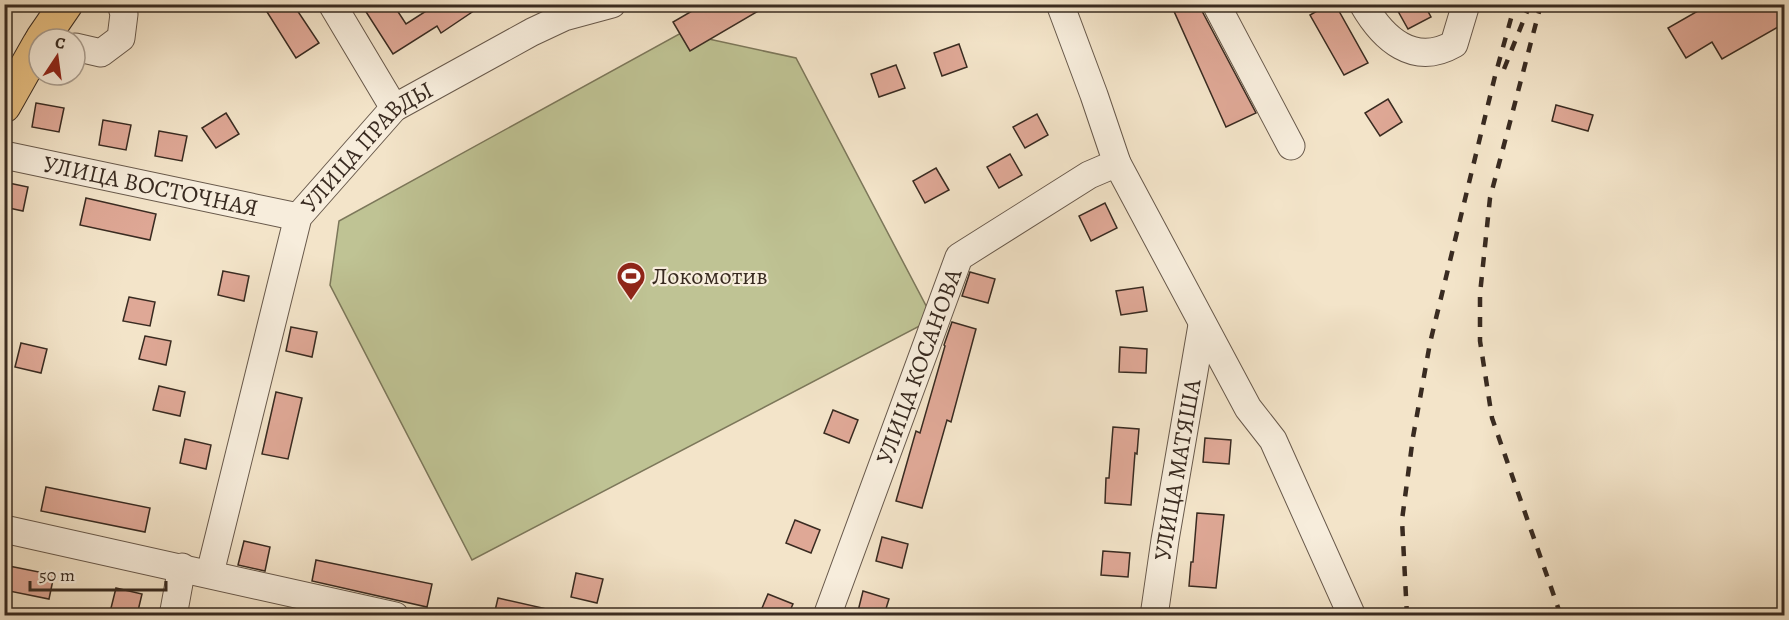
<svg xmlns="http://www.w3.org/2000/svg" width="1789" height="620" font-family="Alegreya,serif">
<style>
.green{fill:#bfc394;stroke:#7c775a;stroke-width:1.5}
.building{fill:#dfa896;stroke:#392b21;stroke-width:1.5}
.lines{fill:none;stroke-linecap:round;stroke-linejoin:round}
.minor-casing{stroke:#68594b;stroke-width:29}
.major-casing{stroke:#392b21;stroke-width:35}
.minor{stroke:#f7eddc;stroke-width:27}
.major{stroke:#eac284;stroke-width:33}
.rail{stroke:#392b21;stroke-width:4.5;stroke-dasharray:10 10;stroke-linecap:butt}
.labels{text-anchor:middle;dominant-baseline:central;stroke-width:4.5;stroke-linejoin:round;paint-order:stroke}
.street-label{font-size:24px;fill:#392b21;stroke:#f7eddc}
.poi-label{font-size:24px;fill:#392b21;stroke:#f7eddc;text-anchor:start}
</style>
<rect width="100%" height="100%" fill="#f3e4c9"/>
<filter id="stains"><feTurbulence type="fractalNoise" baseFrequency=".00333" numOctaves="4"/><feColorMatrix values="0 0 0 0 .2 0 0 0 0 .09 0 0 0 0 .02 0 0 0 .5 -.17"/></filter>
<radialGradient id="worn" r=".72"><stop offset=".6" stop-color="#630" stop-opacity="0"/><stop offset="1" stop-color="#630" stop-opacity=".3"/></radialGradient>
<polygon class="green" points="681,33 796,58 933,319 472,560 330,285 339,221"/>
<g class="building">
<polygon points="262,4 293,4 319,43 296,58"/>
<polygon points="361,4 393,4 406,24 437,4 484,4 441,33 437,26 393,54"/>
<polygon points="704,4 770,4 690,51 673,22"/>
<polygon points="1184,4 1200,4 1202,11 1256,113 1226,127 1173,9"/>
<polygon points="1329,4 1335,4 1368,63 1344,75 1310,15"/>
<polygon points="1394,4 1424,4 1431,17 1408,29"/>
<polygon points="1710,4 1785,4 1785,23 1722,59 1712,42 1686,58 1668,28"/>
<polygon points="959,44 967,67 942,76 934,53"/>
<polygon points="896,65 905,88 879,97 871,74"/>
<polygon points="1388,99 1402,122 1380,136 1365,113"/>
<polygon points="36,103 64,108 59,132 32,127"/>
<polygon points="1556,105 1593,115 1588,131 1552,121"/>
<polygon points="226,113 239,134 216,148 202,128"/>
<polygon points="1037,114 1048,135 1025,148 1013,127"/>
<polygon points="103,120 131,125 126,150 99,145"/>
<polygon points="159,131 187,136 182,161 155,156"/>
<polygon points="1010,154 1022,175 999,188 987,167"/>
<polygon points="936,168 949,190 925,203 913,181"/>
<polygon points="4,182 28,187 23,211 4,207"/>
<polygon points="86,198 156,214 150,240 80,225"/>
<polygon points="1105,203 1117,228 1091,241 1079,216"/>
<polygon points="223,271 249,276 244,301 218,295"/>
<polygon points="970,272 995,279 988,303 962,296"/>
<polygon points="1143,287 1147,311 1121,315 1116,291"/>
<polygon points="129,297 155,302 150,326 123,321"/>
<polygon points="952,322 976,329 951,422 947,420 922,508 896,501 916,431 920,433 945,346 944,345"/>
<polygon points="291,327 317,332 312,357 286,351"/>
<polygon points="145,336 171,341 166,365 139,359"/>
<polygon points="21,343 47,349 41,373 15,367"/>
<polygon points="1120,347 1147,349 1146,373 1119,372"/>
<polygon points="159,386 185,392 180,416 153,410"/>
<polygon points="276,392 302,398 288,459 262,454"/>
<polygon points="833,410 858,420 849,443 824,433"/>
<polygon points="1113,427 1139,429 1137,454 1135,453 1131,505 1105,503 1106,478 1109,478"/>
<polygon points="1205,438 1231,440 1229,464 1203,462"/>
<polygon points="185,439 211,445 206,469 180,463"/>
<polygon points="46,487 150,508 145,532 41,511"/>
<polygon points="1197,513 1224,515 1216,588 1189,586 1191,562 1193,562"/>
<polygon points="795,520 820,530 811,553 786,543"/>
<polygon points="882,537 908,544 902,568 876,561"/>
<polygon points="244,541 270,547 265,571 238,565"/>
<polygon points="1103,551 1130,553 1128,577 1101,575"/>
<polygon points="316,560 432,584 427,607 312,581"/>
<polygon points="4,565 54,575 49,599 4,590"/>
<polygon points="576,573 603,579 597,603 571,597"/>
<polygon points="116,588 142,594 137,615 110,612"/>
<polygon points="863,591 889,599 884,615 857,615"/>
<polygon points="768,594 793,604 788,615 759,615"/>
<polygon points="498,598 547,609 547,615 494,615"/>
</g>
<g class="lines">
<g class="minor-casing">
<g id="minor">
<polyline points="332,4 394,108"/>
<polyline points="1060,4 1094,95 1117,163 1248,408 1273,440 1352,616"/>
<polyline points="1216,4 1291,146"/>
<path d="M1363,4C1383,39 1414,67 1454,44L1466,4"/>
<polyline points="75,47 101,53 121,38 124,14 121,4"/>
<path id="s1" d="M4,155L298,217"/>
<polyline points="4,529 395,616"/>
<path id="s2" d="M210,573L298,217L394,108L532,32L564,17L612,4"/>
<polyline points="173,616 182,567"/>
<path id="s3" d="M827,616L959,257L1089,175L1117,163"/>
<path id="s4" d="M1154,616L1165,540L1202,325"/>
</g>
</g>
<g class="major-casing">
<g id="major">
<polyline points="42,39 66,4"/>
<polyline points="4,106 39,44"/>
</g>
</g>
<use href="#minor" class="minor"/>
<use href="#major" class="major"/>
<g class="rail">
<polyline points="1541,4 1490,198 1480,294 1480,341 1492,418 1561,616"/>
<polyline points="1504,69 1530,4"/>
<polyline points="1407,616 1402,520 1413,437 1430,343 1495,76 1515,4"/>
</g>
</g>
<defs>
<g id="stadium-pin" transform="scale(1.5)"><path d="M0 17L-7.5 6A9.5 9.5 0 1 1 7.5 6Z" fill="#8f2418" stroke="#f7eddc"/><path d="M0-5a6.5 5 0 1 0 0 10a6.5 5 0 1 0 0-10ZM-3.5-1.8h7v3.6h-7Z" fill="#fff"/></g>
</defs>
<g fill-rule="evenodd">
<use href="#stadium-pin" x="631" y="276"/>
</g>
<g class="labels">
<g class="street-label">
<text stroke="none"><textPath href="#s2" startOffset="466">УЛИЦА ПРАВДЫ</textPath></text>
<text stroke="none"><textPath href="#s1" startOffset="150">УЛИЦА ВОСТОЧНАЯ</textPath></text>
<text stroke="none"><textPath href="#s3" startOffset="266">УЛИЦА КОСАНОВА</textPath></text>
<text stroke="none"><textPath href="#s4" startOffset="148">УЛИЦА МАТЯША</textPath></text>
</g>
<g class="poi-label">
<text x="652" y="276">Локомотив</text>
</g>
</g>
<rect width="1789" height="620" fill="none" stroke="#f3e4c9" stroke-width="24"/>
<rect x="6" y="6" width="1777" height="608" fill="none" stroke="#392b21" stroke-width="3"/>
<rect x="12" y="12" width="1765" height="596" fill="none" stroke="#392b21" stroke-width="1.5"/>
<g transform="translate(57 57) rotate(13)"><circle r="28" fill="#f7eddc" stroke="#ab9f91" stroke-width="1.5"/>
<path d="M0-4.5L10 22L0 15L-10 22Z" fill="#8f2418"/>
<text y="-9" font-size="16" font-weight="bold" text-anchor="middle" fill="#392b21">С</text>
</g>
<path d="M30 581v9h136v-9" fill="none" stroke="#392b21" stroke-width="3"/>
<text x="39" y="581" font-size="18" fill="#392b21" stroke="#f7eddc" stroke-width="4.5" paint-order="stroke">50 m</text>
<rect width="100%" height="100%" filter="url(#stains)"/>
<rect width="100%" height="100%" fill="url(#worn)"/>
</svg>
